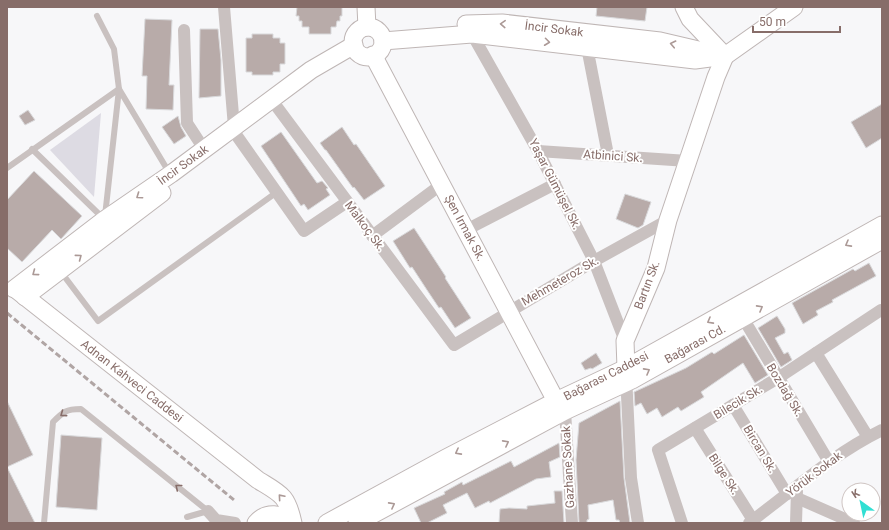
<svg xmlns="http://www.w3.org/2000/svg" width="889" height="530" font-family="Roboto,sans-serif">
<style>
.green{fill:#dddbe3}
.building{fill:#b8aba9;stroke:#d9d9db}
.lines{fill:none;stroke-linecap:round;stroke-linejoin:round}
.secondary-casing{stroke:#bfb6b5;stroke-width:19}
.lane{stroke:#c9c1c0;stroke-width:6}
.street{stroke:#c9c1c0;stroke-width:12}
.secondary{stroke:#fff;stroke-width:17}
.rail{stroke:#b0a5a4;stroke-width:3;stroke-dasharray:6 3;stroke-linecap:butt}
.oneway{stroke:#ab9996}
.oneway2{stroke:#876d69}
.labels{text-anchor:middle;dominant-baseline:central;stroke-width:4;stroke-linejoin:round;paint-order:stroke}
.street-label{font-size:12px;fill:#876d69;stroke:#fff}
</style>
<rect width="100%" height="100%" fill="#f7f7f9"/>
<polygon class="green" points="101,113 94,197 50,150"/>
<g class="building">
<polygon points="297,7 342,7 342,16 340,16 340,21 337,21 336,27 331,27 331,34 309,34 309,27 302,27 302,21 299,21 299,16 296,16"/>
<polygon points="597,7 647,7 645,21 596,16"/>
<polygon points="145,19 172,20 169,85 174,85 173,110 146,109 147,76 142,76"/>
<polygon points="200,29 218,29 221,60 221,96 199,98"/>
<polygon points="252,34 273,34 273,38 280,38 280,43 285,43 285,64 280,64 280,72 273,72 273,75 252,75 252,72 246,72 246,38 252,38"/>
<polygon points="882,104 882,138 866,148 851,122"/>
<polygon points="28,110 35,120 25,125 19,116"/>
<polygon points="178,116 181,127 186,136 174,144 162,127"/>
<polygon points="342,127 354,145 356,144 385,186 364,200 354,187 353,188 326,150 325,150 320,143"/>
<polygon points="281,132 317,183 322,181 328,188 326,189 330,195 308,210 304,204 301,206 261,146"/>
<polygon points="34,171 82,216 61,239 52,230 22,262 7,248 7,200"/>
<polygon points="625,194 651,202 643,225 638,228 616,219"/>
<polygon points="414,228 446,277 445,278 471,318 455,328 441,307 439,308 427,290 412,267 410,268 393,241"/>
<polygon points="869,263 876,276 832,300 833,302 816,311 818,315 803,324 792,303 853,269 855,271"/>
<polygon points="777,316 785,329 785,333 775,338 784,354 788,352 792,360 781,367 758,328"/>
<polygon points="744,335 768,375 755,383 743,363 701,392 704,397 681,411 678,407 662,417 657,408 647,414 641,403 635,406 634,392 686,368 712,352 714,354"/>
<polygon points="596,353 602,363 592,369 591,368 585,370 581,363"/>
<polygon points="7,401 33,455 7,467 35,523 7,523"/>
<polygon points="620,401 624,478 630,523 620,523 619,520 616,520 613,500 588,505 589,519 587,520 587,523 579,523 576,460 579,423"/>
<polygon points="61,435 102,438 97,510 56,507"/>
<polygon points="559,443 560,457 549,462 551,477 536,479 490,503 489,501 475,508 467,493 443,505 447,513 427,523 421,523 414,508 445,494 444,492 462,482 463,485 511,461 514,467"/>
<polygon points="554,491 562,491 564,523 499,523 500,509 509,508 527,509 527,506 555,503"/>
</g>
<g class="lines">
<g class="secondary-casing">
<g id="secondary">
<polyline points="366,7 367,27"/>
<polyline points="684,7 690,19 725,56"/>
<polyline points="466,24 502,23 660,41 707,52"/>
<circle cx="368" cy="42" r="15"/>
<polyline points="383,41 472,34 695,60 725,56 794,7"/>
<polyline points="373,55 556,401 563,410"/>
<polyline points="14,289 104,220 171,174 311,70 354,45"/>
<path d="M18,291L258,480C281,494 287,495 293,523"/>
<polyline points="25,297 162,193"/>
<polyline points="626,368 625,341 656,268 668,220 716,77 725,56"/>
<path d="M256,523C266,511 282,513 292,523"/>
<polyline points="327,523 446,458 556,401 626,368 882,225"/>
<polyline points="357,523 565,411 632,380 882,240"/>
</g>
</g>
<g class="lane">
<polyline points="97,16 114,49 119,89 105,216"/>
<polyline points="32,149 104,219"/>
<polyline points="7,168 119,89 170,174"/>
<polyline points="61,272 98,321 277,192"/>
<polyline points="187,517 208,511"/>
<path d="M44,523L53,422C63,412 66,409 81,409L208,511"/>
</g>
<g class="street">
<polyline points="224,7 234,127"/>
<polyline points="184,30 187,123 204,149"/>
<polyline points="472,34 538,151 594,261 625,341"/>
<polyline points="587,47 608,155"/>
<polyline points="277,107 454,345 594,261 668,220"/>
<polyline points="237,136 304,231 347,202"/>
<polyline points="538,151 688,161"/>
<polyline points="466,230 555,184"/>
<polyline points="372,236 442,184"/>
<polyline points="743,318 829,462"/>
<polyline points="816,353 868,437"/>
<polyline points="626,375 631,478 638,523"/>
<polyline points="733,405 787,494"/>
<polyline points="565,411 572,523"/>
<polyline points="695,428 753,520"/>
<polyline points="797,498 854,523"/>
<polyline points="208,511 216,520 235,523"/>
<polyline points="682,523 658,450 778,378 881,310"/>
<path d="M749,523C792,491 833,454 882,430"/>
<polyline points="796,523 797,490"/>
</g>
<use href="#secondary" class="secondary"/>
<polyline class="rail" points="7,313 234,500"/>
</g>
<defs><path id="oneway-chevron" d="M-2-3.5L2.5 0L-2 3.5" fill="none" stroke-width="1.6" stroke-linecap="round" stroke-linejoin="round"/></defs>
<g class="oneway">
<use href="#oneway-chevron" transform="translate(503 24) rotate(-177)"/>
<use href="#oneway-chevron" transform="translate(547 42) rotate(7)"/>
<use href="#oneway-chevron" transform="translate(673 44) rotate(-168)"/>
<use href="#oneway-chevron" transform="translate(139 196) rotate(145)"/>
<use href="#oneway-chevron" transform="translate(848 244) rotate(151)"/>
<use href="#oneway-chevron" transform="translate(79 257) rotate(-37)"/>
<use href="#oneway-chevron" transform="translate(35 273) rotate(143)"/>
<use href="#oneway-chevron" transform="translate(760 308) rotate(-29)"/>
<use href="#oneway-chevron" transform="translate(710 321) rotate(151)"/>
<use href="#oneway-chevron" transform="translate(647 371) rotate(-29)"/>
<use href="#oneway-chevron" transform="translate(506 443) rotate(-28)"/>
<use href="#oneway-chevron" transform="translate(458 452) rotate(152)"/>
<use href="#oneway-chevron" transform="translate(281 497) rotate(-131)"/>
<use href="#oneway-chevron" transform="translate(392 505) rotate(-28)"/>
</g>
<g class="oneway2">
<use href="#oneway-chevron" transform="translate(63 414) rotate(144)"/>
<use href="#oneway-chevron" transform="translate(178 487) rotate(-141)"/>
</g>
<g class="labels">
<g class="street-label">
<text transform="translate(554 29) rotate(7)">İncir Sokak</text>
<text transform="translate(613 156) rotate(4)">Atbinici Sk.</text>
<text transform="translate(183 165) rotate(-36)">İncir Sokak</text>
<text transform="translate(555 184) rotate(63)">Yaşar Gümüşel Sk.</text>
<text transform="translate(365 226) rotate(53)">Malkoç Sk.</text>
<text transform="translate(465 228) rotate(62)">Şen Irmak Sk.</text>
<text transform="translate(560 281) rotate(-30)">Mehmeteroz Sk.</text>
<text transform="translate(647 285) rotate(-69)">Bartın Sk.</text>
<text transform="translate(695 344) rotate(-29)">Bağarası Cd.</text>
<text transform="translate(606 376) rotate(-27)">Bağarası Caddesi</text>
<text transform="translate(132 381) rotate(38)">Adnan Kahveci Caddesi</text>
<text transform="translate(785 390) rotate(59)">Bozdağ Sk.</text>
<text transform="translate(738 402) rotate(-31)">Bilecik Sk.</text>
<text transform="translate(760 449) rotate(59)">Bircan Sk.</text>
<text transform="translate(568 467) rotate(-93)">Gazhane Sokak</text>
<text transform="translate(724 474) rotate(57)">Bilge Sk.</text>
<text transform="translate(814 474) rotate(-37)">Yörük Sokak</text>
</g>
</g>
<rect width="889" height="530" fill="none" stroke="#876d69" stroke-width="16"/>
<g transform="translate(861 502) rotate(327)"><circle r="19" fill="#ffffff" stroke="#cfc5c3"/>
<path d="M0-3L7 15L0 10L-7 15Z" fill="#31dfd3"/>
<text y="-6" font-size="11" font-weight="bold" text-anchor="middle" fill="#876d69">K</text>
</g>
<path d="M753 26v6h87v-6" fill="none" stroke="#876d69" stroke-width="2"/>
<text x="759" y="26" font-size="12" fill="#876d69" stroke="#ffffff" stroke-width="3" paint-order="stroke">50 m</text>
</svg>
